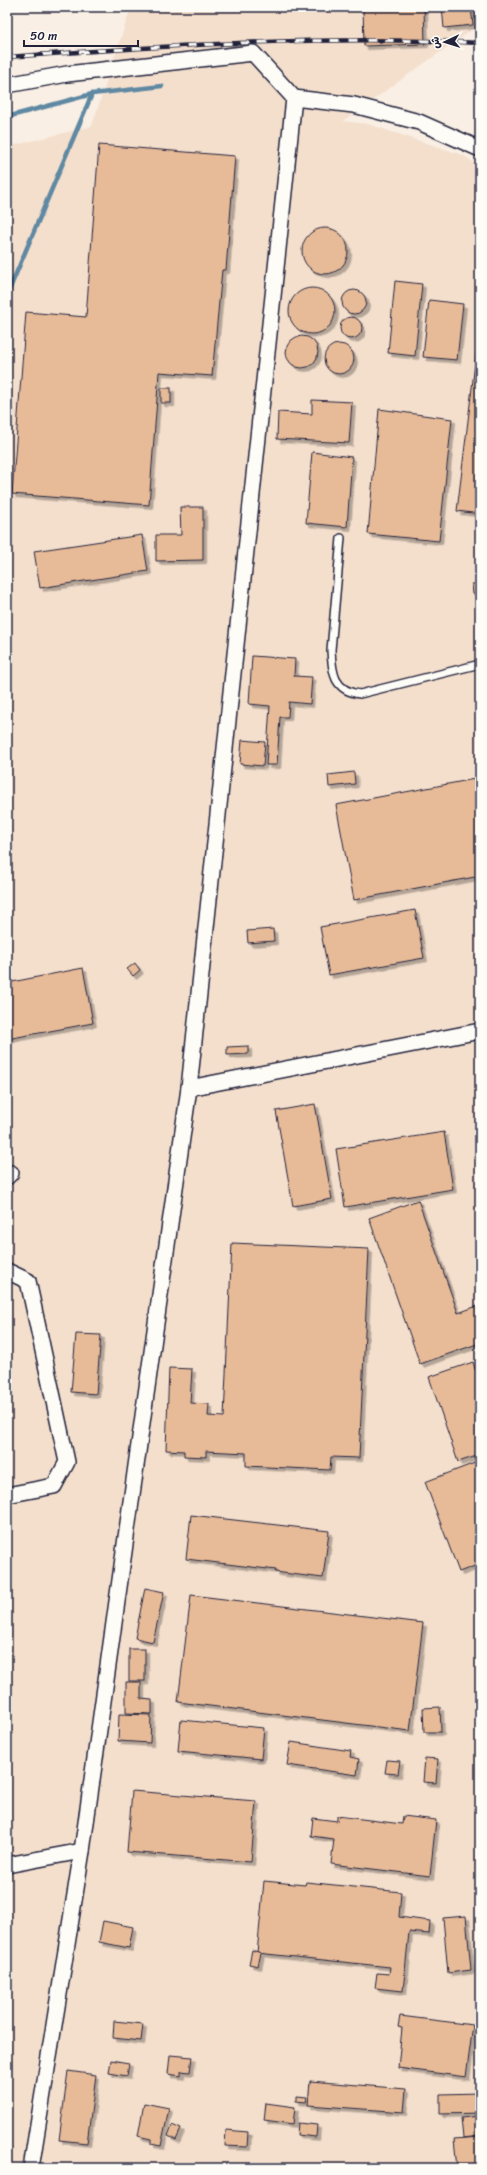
<svg xmlns="http://www.w3.org/2000/svg" width="487" height="2175" font-family="Sriracha,'Playpen Sans Arabic',sans-serif">
<style>
.built{fill:#f4dfcd}
.lines{fill:none;stroke-linecap:round;stroke-linejoin:round}
.stream{stroke:#5e88a2;stroke-width:4.5}
.building{fill:#e8bb98;stroke:#22223b;filter:url(#shadow)}
.service-casing{stroke:#22223b;stroke-width:10}
.minor-casing{stroke:#22223b;stroke-width:18}
.service{stroke:#fdfcf7;stroke-width:7}
.minor{stroke:#fdfcf7;stroke-width:15}
.rail-casing{stroke:#22223b;stroke-width:4.5}
.rail{stroke:#fdfcf7;stroke-width:3;stroke-dasharray:9;stroke-linecap:butt}
</style>
<defs>
<filter id="shadow"><feDropShadow dx="3.5" dy="3.5" stdDeviation="0" flood-color="#0004"/></filter>
</defs>
<rect width="100%" height="100%" fill="#f9efe4"/>
<filter id="ink" filterUnits="userSpaceOnUse"><feTurbulence type="fractalNoise" baseFrequency=".025" numOctaves="2"/><feDisplacementMap in="SourceGraphic" scale="8" xChannelSelector="R" yChannelSelector="G"/><feConvolveMatrix kernelMatrix="1 2 1 2 8 2 1 2 1" color-interpolation-filters="sRGB"/></filter>
<g filter="url(#ink)">
<polygon class="built" points="131,7 480,7 480,24 343,121 368,124 463,155 480,167 480,2168 7,2168 7,147 92,126"/>
<g class="lines">
<g class="stream">
<polyline points="7,117 92,94"/>
<polyline points="7,295 92,94 162,86"/>
</g>
</g>
<g class="building">
<polygon points="363,7 424,7 425,44 364,46"/>
<polygon points="442,7 471,7 473,25 444,28"/>
<polygon points="99,145 235,156 226,270 222,270 212,376 159,372 149,505 12,494 26,312 86,317"/>
<circle cx="325" cy="251" r="23"/>
<polygon points="395,281 422,284 415,356 388,353"/>
<circle cx="312" cy="311" r="23"/>
<circle cx="354" cy="302" r="12"/>
<polygon points="429,300 463,304 457,360 423,357"/>
<circle cx="351" cy="328" r="11"/>
<polygon points="480,322 480,514 457,511"/>
<circle cx="302" cy="352" r="16"/>
<circle cx="339" cy="359" r="15"/>
<rect x="161" y="388" width="10" height="15"/>
<polygon points="312,400 352,402 349,443 277,439 278,412 312,414"/>
<polygon points="379,409 452,419 439,541 368,534"/>
<polygon points="312,452 352,457 347,527 306,523"/>
<polygon points="180,507 203,507 203,560 156,561 156,535 181,535"/>
<polygon points="142,535 148,571 40,588 34,551"/>
<polygon points="480,583 480,593 473,594 472,584"/>
<polygon points="252,656 295,659 294,676 312,677 310,704 289,702 288,717 280,717 277,765 266,765 270,706 249,704"/>
<polygon points="242,740 265,742 263,766 240,764"/>
<polygon points="354,772 355,784 329,787 328,775"/>
<polygon points="480,778 480,876 354,900 336,805"/>
<polygon points="415,910 424,958 329,975 320,927"/>
<polygon points="273,929 274,941 248,943 247,931"/>
<polygon points="135,963 140,970 133,976 127,969"/>
<polygon points="83,968 93,1023 7,1039 7,983"/>
<polygon points="248,1046 248,1054 227,1055 227,1047"/>
<polygon points="315,1104 332,1199 293,1206 276,1111"/>
<polygon points="444,1132 453,1189 345,1207 336,1149"/>
<polygon points="418,1200 458,1313 480,1305 480,1343 420,1364 369,1218"/>
<polygon points="232,1243 369,1249 359,1458 331,1457 330,1470 246,1466 246,1453 206,1451 206,1457 184,1456 184,1451 166,1450 169,1368 192,1369 190,1403 209,1404 208,1416 224,1417"/>
<polygon points="76,1334 101,1335 96,1394 71,1392"/>
<polygon points="473,1362 476,1372 480,1371 480,1455 458,1462 429,1377"/>
<polygon points="480,1461 480,1564 459,1572 425,1482"/>
<polygon points="191,1515 329,1531 323,1578 275,1572 276,1570 186,1559"/>
<polygon points="145,1588 164,1592 153,1642 135,1638"/>
<polygon points="191,1595 423,1623 410,1731 178,1702"/>
<rect x="129" y="1649" width="16" height="32"/>
<polygon points="126,1682 141,1682 141,1699 152,1700 152,1714 126,1713"/>
<polygon points="440,1707 441,1732 424,1732 423,1708"/>
<polygon points="119,1714 151,1715 150,1743 118,1741"/>
<polygon points="181,1720 264,1728 261,1759 178,1751"/>
<polygon points="291,1742 351,1751 350,1757 359,1759 357,1775 287,1765"/>
<polygon points="425,1758 438,1759 436,1783 423,1782"/>
<polygon points="387,1760 400,1761 398,1774 385,1773"/>
<polygon points="132,1791 256,1801 251,1862 127,1852"/>
<polygon points="337,1816 402,1824 403,1816 436,1820 430,1876 331,1864 334,1839 311,1836 313,1818 337,1821"/>
<polygon points="264,1881 305,1885 306,1882 401,1892 399,1917 430,1921 429,1934 409,1932 403,1991 375,1988 377,1973 389,1974 390,1967 257,1953"/>
<polygon points="466,1916 471,1970 448,1973 443,1918"/>
<polygon points="103,1921 133,1927 129,1948 99,1942"/>
<polygon points="252,1950 261,1953 258,1966 249,1964"/>
<polygon points="400,2016 473,2025 466,2077 398,2068 402,2028 398,2027"/>
<polygon points="114,2021 143,2024 141,2041 113,2038"/>
<polygon points="170,2055 192,2057 190,2072 181,2071 181,2076 168,2074"/>
<polygon points="111,2060 129,2063 127,2076 109,2073"/>
<polygon points="68,2071 96,2075 87,2143 59,2140"/>
<polygon points="310,2081 406,2089 404,2112 308,2105"/>
<polygon points="480,2093 480,2113 440,2114 440,2094"/>
<polygon points="296,2096 307,2097 306,2102 296,2101"/>
<polygon points="144,2103 169,2108 161,2146 151,2144 151,2139 138,2136"/>
<polygon points="266,2103 295,2107 293,2124 264,2120"/>
<polygon points="480,2116 480,2136 463,2138 461,2118"/>
<polygon points="298,2123 317,2125 316,2137 297,2135"/>
<polygon points="172,2125 181,2129 176,2140 168,2136"/>
<polygon points="226,2130 248,2132 247,2147 225,2146"/>
<polygon points="480,2137 480,2168 457,2168 454,2139"/>
</g>
<g class="lines">
<g class="service-casing">
<path id="service" d="M341,538L331,650C332,673 334,691 360,694L480,664"/>
</g>
<g class="minor-casing">
<g id="minor">
<polyline points="7,85 67,74 253,53 294,98 354,105 419,122 480,149"/>
<polyline points="189,1088 480,1031"/>
<polyline points="7,1177 11,1173"/>
<polyline points="7,1271 28,1281 67,1462 54,1486 7,1495"/>
<polyline points="7,1865 82,1851"/>
<polyline points="31,2168 82,1851 189,1088 294,98"/>
</g>
</g>
<use href="#service" class="service"/>
<use href="#minor" class="minor"/>
<g class="rail-casing">
<path id="rail" d="M7,57C165,46 322,35 480,43"/>
</g>
<use href="#rail" class="rail"/>
</g>
</g>
<rect width="487" height="2175" fill="none" stroke="#fdfcf7" stroke-width="24"/>
<rect x="12" y="12" width="463" height="2151" fill="none" stroke="#22223b" stroke-width="1.5" filter="url(#ink)"/>
<g transform="translate(445 42) rotate(266)" stroke="#fdfcf7" stroke-width="3" paint-order="stroke">
<path d="M0-3L7 15L0 10L-7 15Z" fill="#22223b"/>
<text y="-6" font-size="11" font-weight="bold" text-anchor="middle" fill="#22223b">ش</text>
</g>
<path d="M24 40v6h114v-6" fill="none" stroke="#22223b" stroke-width="2"/>
<text x="30" y="40" font-size="12" fill="#22223b" stroke="#fdfcf7" stroke-width="3" paint-order="stroke">50 m</text>
</svg>
